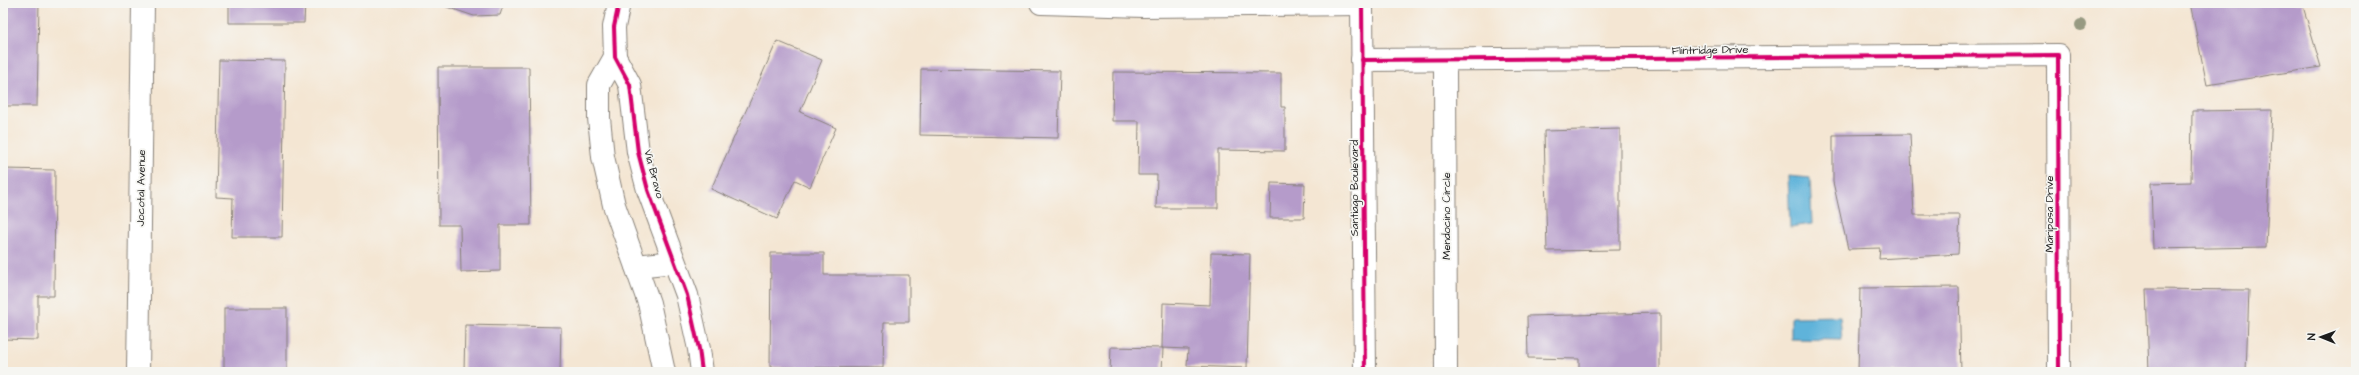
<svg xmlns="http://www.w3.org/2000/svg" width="2359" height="375" font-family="'Architects Daughter',sans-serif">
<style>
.water{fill:#5eb3da;stroke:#3d687b}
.building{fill:#b59bca}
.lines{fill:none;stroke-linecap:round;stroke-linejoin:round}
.minor-casing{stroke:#888178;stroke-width:24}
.minor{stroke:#fff;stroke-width:22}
.cycleway-casing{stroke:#f6f6f2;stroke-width:6}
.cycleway{stroke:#d6006c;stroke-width:4}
.tree{fill:#979a82}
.labels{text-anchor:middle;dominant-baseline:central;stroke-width:3.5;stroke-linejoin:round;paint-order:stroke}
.street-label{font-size:11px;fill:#1c1c1c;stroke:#f6f6f2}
</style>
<rect width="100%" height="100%" fill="#f6f6f2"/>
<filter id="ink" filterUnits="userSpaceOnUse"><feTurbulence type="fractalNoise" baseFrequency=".025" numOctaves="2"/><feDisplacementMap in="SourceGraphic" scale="8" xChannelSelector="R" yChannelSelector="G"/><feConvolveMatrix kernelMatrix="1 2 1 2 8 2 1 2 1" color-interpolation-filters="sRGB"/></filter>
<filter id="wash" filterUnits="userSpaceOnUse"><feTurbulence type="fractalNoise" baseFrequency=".012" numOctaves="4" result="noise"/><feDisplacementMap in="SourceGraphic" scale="16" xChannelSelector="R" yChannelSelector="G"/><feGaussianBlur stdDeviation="0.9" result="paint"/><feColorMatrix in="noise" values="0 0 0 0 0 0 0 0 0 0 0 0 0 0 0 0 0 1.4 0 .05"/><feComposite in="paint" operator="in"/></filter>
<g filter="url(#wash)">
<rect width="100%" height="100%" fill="#f4e6d3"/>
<g class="water">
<polygon points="1788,176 1810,178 1812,224 1790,227"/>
<polygon points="1840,316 1842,340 1791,339 1791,317"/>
</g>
<g id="blocks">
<g class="building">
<polygon points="3,3 39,3 37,106 3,106"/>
<polygon points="229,3 305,3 304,23 229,23"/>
<polygon points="435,3 504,3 500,15 474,16"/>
<polygon points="2190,3 2302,3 2321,67 2207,85"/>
<polygon points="777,41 822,60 800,112 836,128 810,187 795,180 777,219 711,189"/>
<polygon points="219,60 285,61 282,237 232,237 233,198 216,197"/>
<polygon points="438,67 529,67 531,225 500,225 500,271 461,272 460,225 439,225"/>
<polygon points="921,69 1060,71 1058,138 920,135"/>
<polygon points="1113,72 1281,73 1281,107 1285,107 1285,151 1218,150 1218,208 1156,208 1157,175 1138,175 1139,121 1112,121"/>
<polygon points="2272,110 2266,247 2153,249 2151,183 2191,182 2192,111"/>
<polygon points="1620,129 1620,250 1547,251 1544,131"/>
<polygon points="1910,134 1914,215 1960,215 1958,254 1879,259 1880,248 1848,249 1833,182 1833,135"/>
<polygon points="3,169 55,170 54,296 38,296 38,340 3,339"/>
<polygon points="1271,183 1305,184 1304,218 1270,218"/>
<polygon points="771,253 824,253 824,275 909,275 909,322 884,322 883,368 770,367"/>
<polygon points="1211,253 1250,254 1247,368 1187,366 1188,349 1162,348 1163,303 1210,305"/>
<polygon points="1959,287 1961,372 1858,372 1860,288"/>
<polygon points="2146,289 2249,290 2246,372 2149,372"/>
<rect x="224" y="308" width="63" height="64"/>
<polygon points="1660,313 1660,372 1579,372 1579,359 1528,358 1527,316"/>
<polygon points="465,325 561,327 560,372 464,372"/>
<polygon points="1111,347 1163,348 1162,372 1110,372"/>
</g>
</g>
</g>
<g filter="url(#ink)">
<use href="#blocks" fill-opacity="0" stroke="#888178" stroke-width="1"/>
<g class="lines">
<g class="minor-casing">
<g id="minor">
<polyline points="619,3 614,27 615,57 630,85 638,152 648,190 687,295 699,349 702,372"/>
<polyline points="1041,3 1144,6 1362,4"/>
<polyline points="1362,3 1365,372"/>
<polyline points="615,57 599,85 599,118 603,157 614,205 649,303 664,372"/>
<polyline points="1362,60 2058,55 2059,372"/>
<polyline points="1445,61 1446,372"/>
<polyline points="636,266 674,262"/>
<polyline points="138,372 143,3"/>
</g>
</g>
<use href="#minor" class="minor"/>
<g class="cycleway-casing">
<g id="cycleway">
<polyline points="619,3 614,27 615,57 630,85 638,152 648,190 687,295 699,349 702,372"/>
<polyline points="1362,3 1365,372"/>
<polyline points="1362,60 2058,55 2059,372"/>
</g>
</g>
<use href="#cycleway" class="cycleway"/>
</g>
<circle class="tree" cx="2081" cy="25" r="6"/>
</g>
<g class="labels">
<g class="street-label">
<text transform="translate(1710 50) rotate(-1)">Flintridge Drive</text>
<text transform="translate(654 174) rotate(75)">Via Bravo</text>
<text transform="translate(141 188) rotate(-89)">Jocotal Avenue</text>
<text transform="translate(1354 188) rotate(-90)">Santiago Boulevard</text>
<text transform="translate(2049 214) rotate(-90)">Mariposa Drive</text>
<text transform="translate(1446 216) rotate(-90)">Mendocino Circle</text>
</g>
</g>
<rect width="2359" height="375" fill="none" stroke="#f6f6f2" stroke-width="16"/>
<g transform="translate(2321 337) rotate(271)" stroke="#f6f6f2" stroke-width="3" paint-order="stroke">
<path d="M0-3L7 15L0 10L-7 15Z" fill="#1c1c1c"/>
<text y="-6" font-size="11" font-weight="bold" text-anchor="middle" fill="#1c1c1c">N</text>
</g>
</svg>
